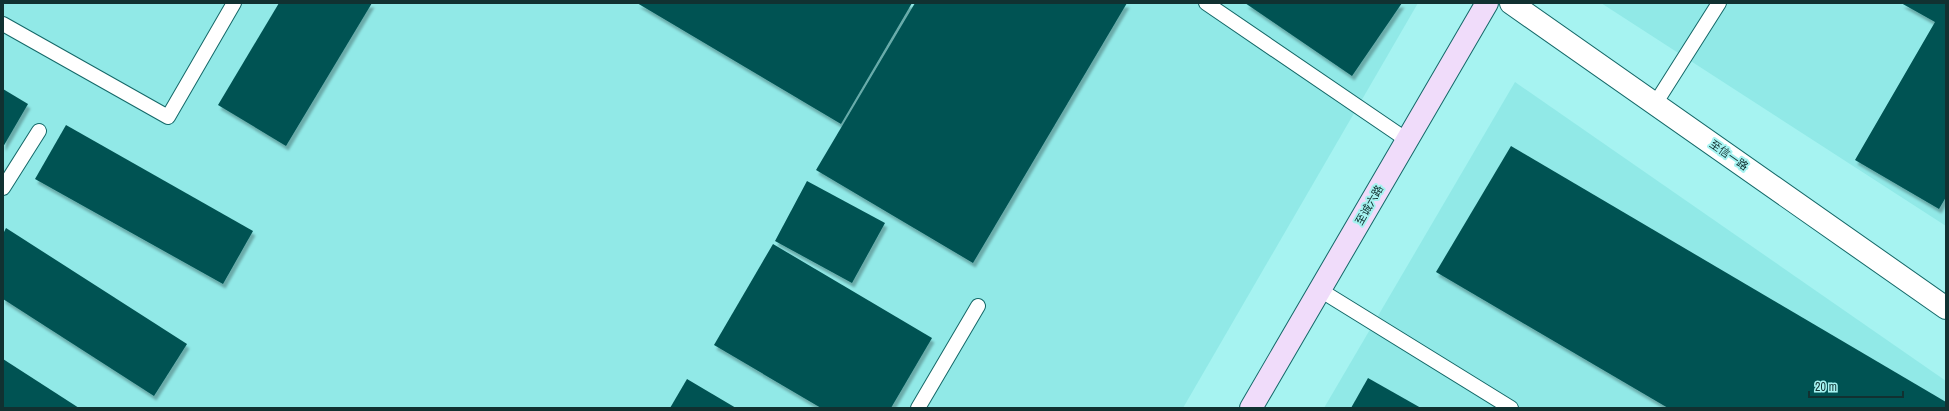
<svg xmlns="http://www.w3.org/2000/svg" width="1949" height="411" font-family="'Archivo Narrow','Noto Sans SC',sans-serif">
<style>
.built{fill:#91e9e7}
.building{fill:#025353;filter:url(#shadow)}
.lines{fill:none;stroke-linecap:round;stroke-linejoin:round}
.service-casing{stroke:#146868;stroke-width:16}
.tertiary-casing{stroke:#146868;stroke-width:24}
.secondary-casing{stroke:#146868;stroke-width:24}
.service{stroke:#fff;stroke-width:14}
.tertiary{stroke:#fff;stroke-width:22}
.secondary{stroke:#f0dcfa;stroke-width:22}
.labels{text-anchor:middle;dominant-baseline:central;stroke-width:4;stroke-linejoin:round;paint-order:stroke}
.street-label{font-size:11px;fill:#113131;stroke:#a6f3f1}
</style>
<defs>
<filter id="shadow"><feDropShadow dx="2.5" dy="4.5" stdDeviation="1" flood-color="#0004"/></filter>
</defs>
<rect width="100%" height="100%" fill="#a6f3f1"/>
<g class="built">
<polygon points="3,3 1418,3 1183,408 3,408"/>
<polygon points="1601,3 1946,3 1946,226"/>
<polygon points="1515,82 1946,381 1946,408 1324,408"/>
</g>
<g class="building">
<polygon points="279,3 372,3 286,146 218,105"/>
<polygon points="637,3 912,3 841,124"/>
<polygon points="915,3 1127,3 973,263 816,170"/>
<polygon points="1245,3 1402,3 1352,76"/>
<polygon points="1901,3 1946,3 1946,197 1939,209 1855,160 1935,22"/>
<polygon points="3,89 28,104 3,147"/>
<polygon points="66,125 253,231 223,284 35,179"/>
<polygon points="1511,146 1946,402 1946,408 1668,408 1436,272"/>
<polygon points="807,181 885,223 852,283 775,241"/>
<polygon points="6,228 187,344 154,396 3,299 3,234"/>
<polygon points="773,244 932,338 891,408 821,408 714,345"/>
<polygon points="3,359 79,408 3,408"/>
<polygon points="1368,378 1421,408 1351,408"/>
<polygon points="687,379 736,408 670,408"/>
</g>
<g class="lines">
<g class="service-casing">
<g id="service">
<polyline points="1206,3 1407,140"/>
<polyline points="3,24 168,117 234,3"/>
<polyline points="1655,104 1719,3"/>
<polyline points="3,188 39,131"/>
<polyline points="1320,290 1511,408"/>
<polyline points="918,408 978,306"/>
</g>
</g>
<g class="tertiary-casing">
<polyline id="tertiary" points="1511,3 1946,308"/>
</g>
<g class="secondary-casing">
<polyline id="secondary" points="1251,408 1487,3"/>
</g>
<use href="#service" class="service"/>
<use href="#tertiary" class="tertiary"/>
<use href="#secondary" class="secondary"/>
</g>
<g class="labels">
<g class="street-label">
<text transform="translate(1729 155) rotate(35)">至信一路</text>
<text transform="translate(1369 205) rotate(-60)">至诚六路</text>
</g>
</g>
<rect width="1949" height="411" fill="none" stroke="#113131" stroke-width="8"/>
<path d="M1809 391v6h94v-6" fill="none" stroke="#113131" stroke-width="2"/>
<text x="1815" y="391" font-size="12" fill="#113131" stroke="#a6f3f1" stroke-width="3" paint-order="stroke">20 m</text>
</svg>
